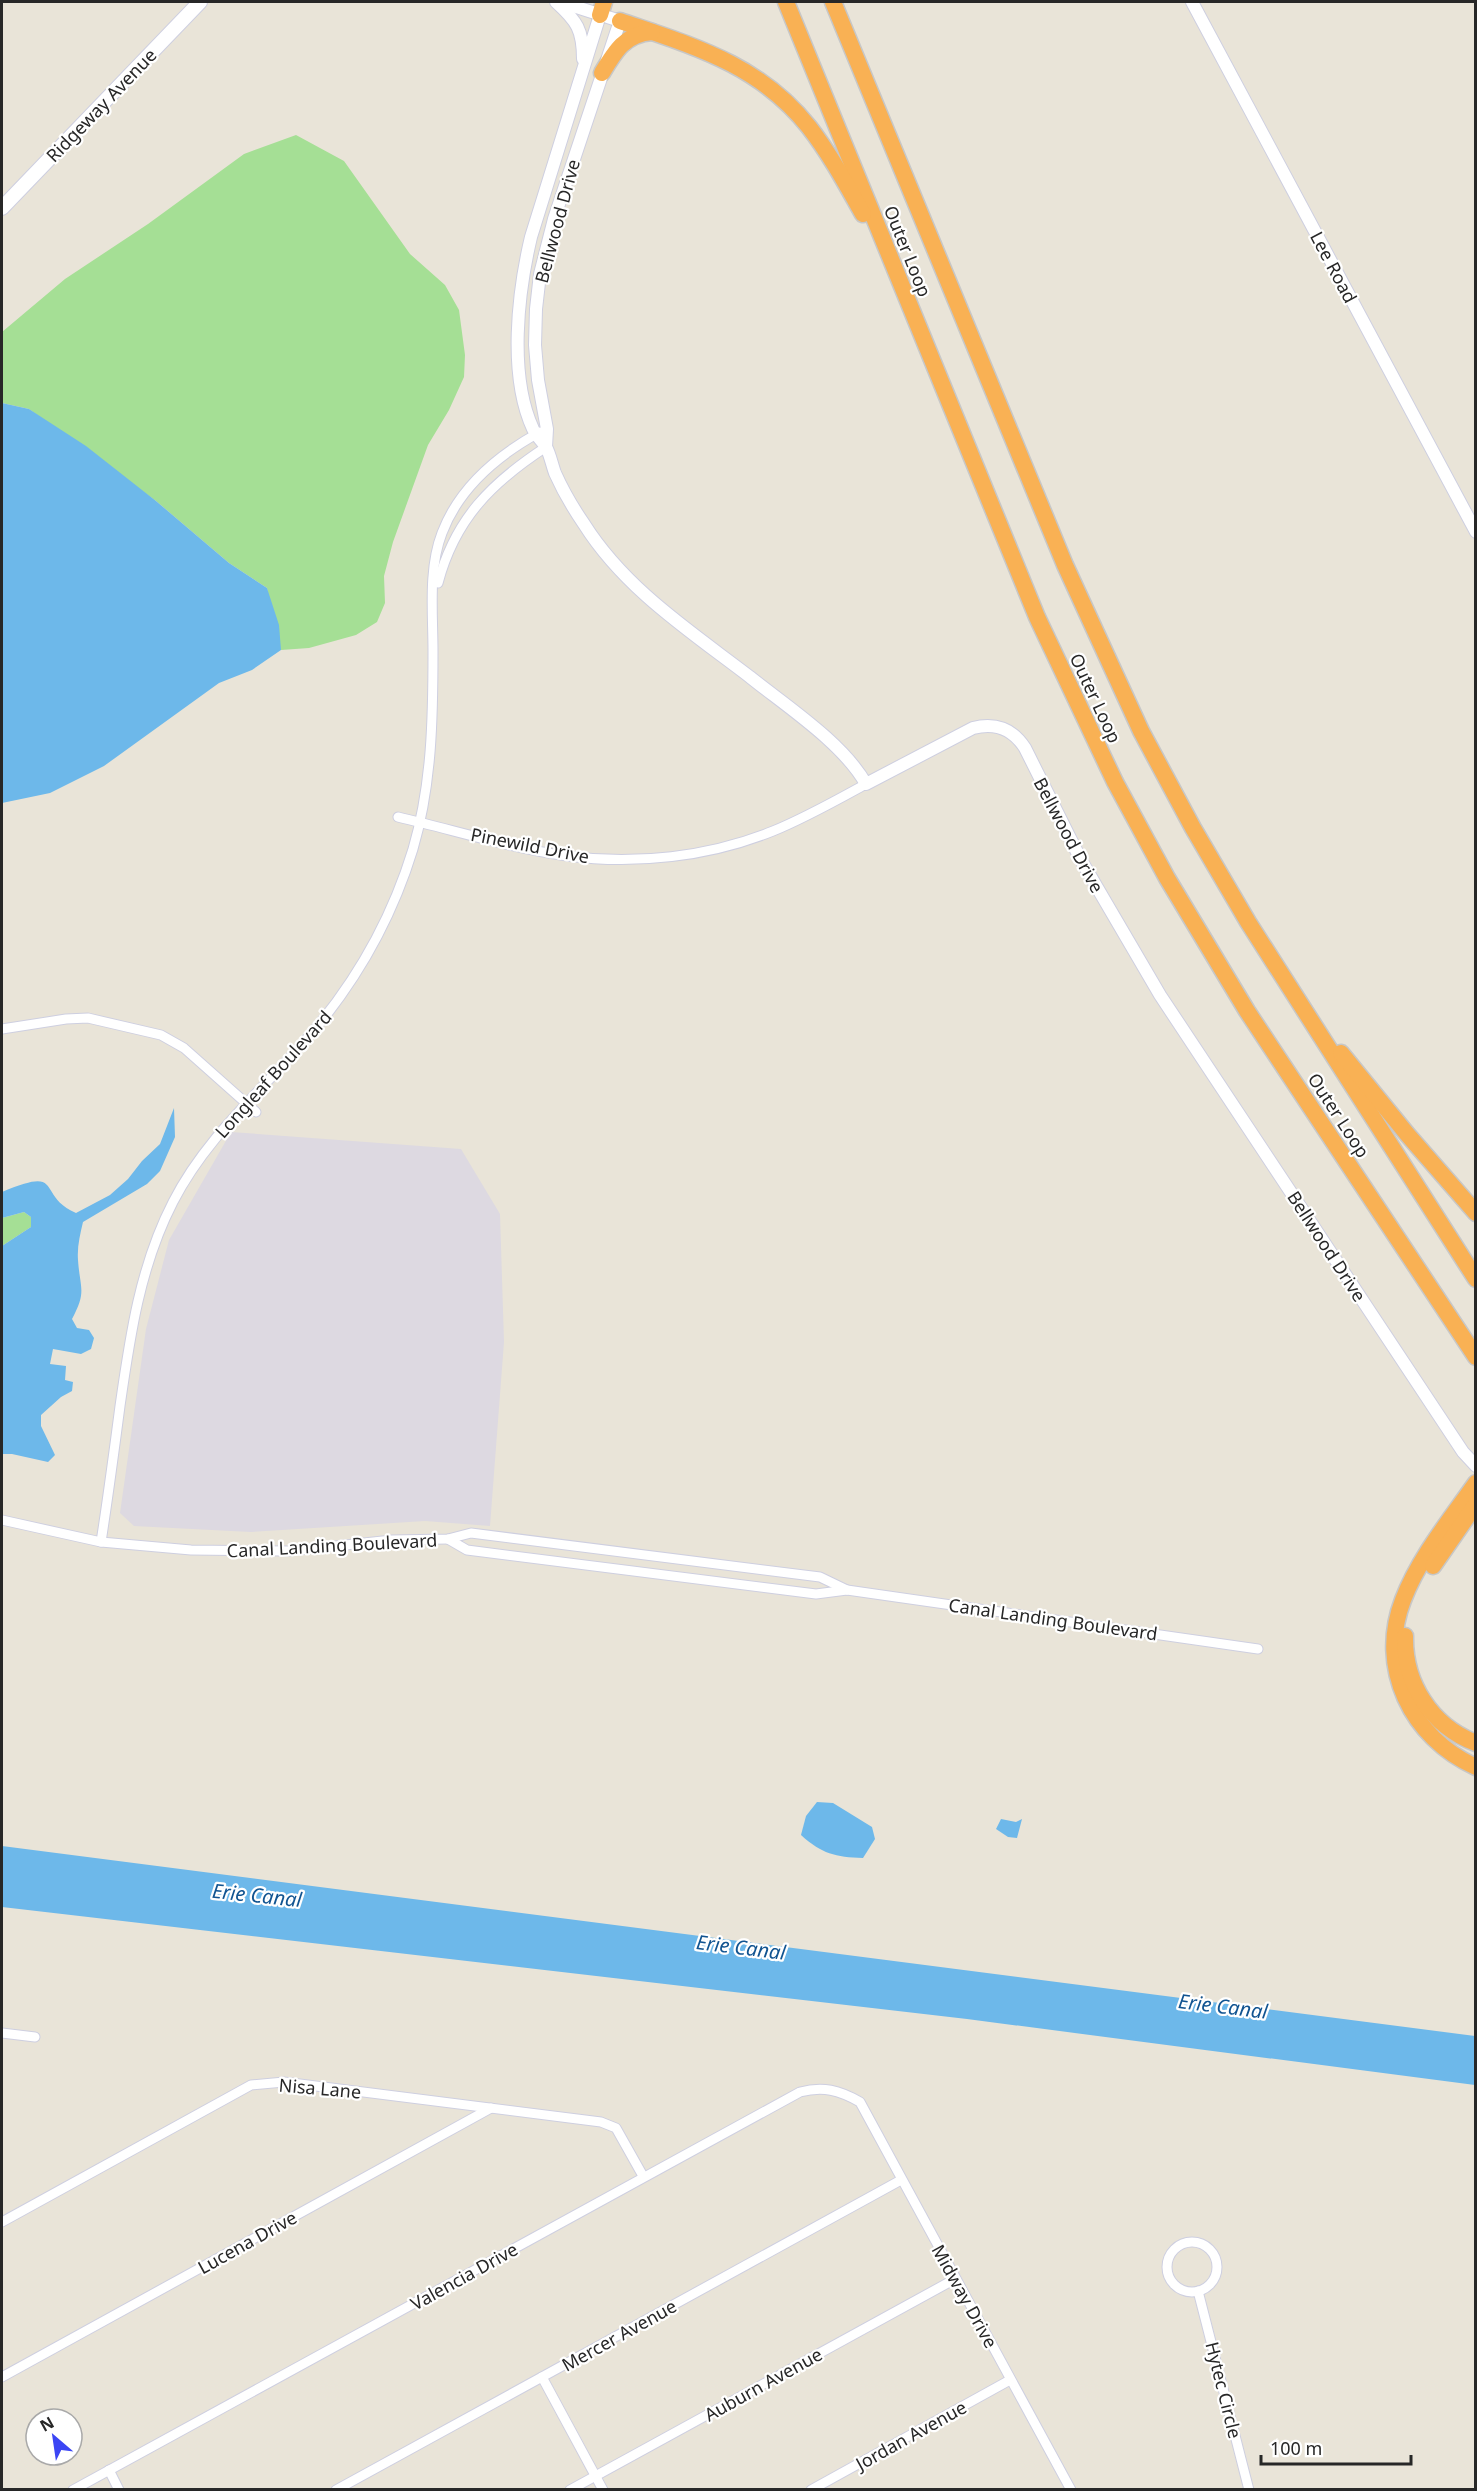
<svg xmlns="http://www.w3.org/2000/svg" width="1477" height="2491" font-family="'Noto Sans',sans-serif">
<style>
.industrial{fill:#ddd9e1}
.green{fill:#a5df95}
.water{fill:#6db8ea}
.lines{fill:none;stroke-linecap:round;stroke-linejoin:round}
.minor-casing{stroke:#cecfe0;stroke-width:11}
.tertiary-casing{stroke:#cecfe0;stroke-width:14}
.secondary-casing{stroke:#cecfe0;stroke-width:16}
.motorway-casing{stroke:#c7c7c7;stroke-width:19}
.minor{stroke:#fff;stroke-width:9}
.tertiary{stroke:#fff;stroke-width:12}
.secondary{stroke:#fff;stroke-width:14}
.motorway{stroke:#f9b154;stroke-width:16}
.labels{text-anchor:middle;dominant-baseline:central;stroke-width:4.5;stroke-linejoin:round;paint-order:stroke}
.street-label{font-size:18px;fill:#272727;stroke:#fff}
.water-label{font-size:20px;font-style:italic;fill:#115491;stroke:#fff}
</style>
<rect width="100%" height="100%" fill="#e9e4d8"/>
<polygon class="industrial" points="231,1132 461,1149 500,1214 504,1342 490,1526 425,1521 251,1532 134,1526 120,1513 146,1329 169,1240"/>
<g class="green">
<polygon points="296,135 344,161 410,254 445,285 459,310 465,355 464,377 449,410 428,445 393,542 384,576 385,603 377,622 356,635 309,648 281,650 275,646 267,588 229,563 156,501 29,409 2,403 2,332 65,279 148,224 244,154"/>
<polygon points="24,1212 31,1217 31,1227 2,1246 2,1218"/>
</g>
<g class="water">
<polygon points="2,403 29,409 86,446 156,501 229,563 267,588 279,625 281,650 252,670 219,683 104,766 50,793 2,803"/>
<path d="M174,1108L175,1137L160,1171L147,1184L83,1222C80,1235 77,1247 78,1260C80,1289 87,1291 72,1319L77,1328L89,1330L94,1338L91,1349L81,1354L53,1349L50,1364L66,1366L65,1380L73,1382L72,1391L61,1397L41,1415V1426L55,1455L48,1462L12,1454H2V1246L31,1227V1217L24,1212L2,1218V1192C66,1165 35,1195 76,1213L110,1195L128,1179L142,1161L160,1144Z"/>
<path d="M817,1802L833,1803L872,1827L875,1839L863,1858C835,1857 822,1854 801,1835L806,1816Z"/>
<polygon points="1001,1819 1016,1822 1022,1819 1017,1838 1008,1837 996,1829"/>
<polygon points="2,1846 1475,2036 1475,2085 967,2019 2,1907"/>
</g>
<g class="lines">
<g class="minor-casing">
<g id="minor">
<path d="M438,583C455,519 491,483 546,447"/>
<path d="M398,817C454,830 510,848 567,856C635,865 709,857 773,831C805,818 835,801 866,784"/>
<polyline points="2,1029 66,1019 88,1018 161,1035 184,1048 256,1112"/>
<polyline points="2,1520 101,1542 191,1550 289,1551 392,1540 448,1539 471,1533 820,1577 847,1590"/>
<polyline points="448,1539 467,1550 816,1594 847,1590 1258,1649"/>
<path d="M101,1542C108,1497 114,1452 120,1406C130,1336 140,1266 173,1202C205,1139 257,1095 303,1043C353,987 391,921 413,849C432,784 433,718 433,651C433,613 428,569 442,533C459,488 498,455 540,432"/>
<polyline points="2,2033 35,2037"/>
<polyline points="2,2222 251,2085 284,2082 601,2122 616,2128 643,2176"/>
<circle cx="1192" cy="2267" r="25"/>
<polyline points="1198,2291 1249,2490"/>
<polyline points="2,2377 491,2108"/>
<polyline points="542,2377 603,2490"/>
<polyline points="109,2470 119,2490"/>
<path d="M73,2490L800,2092C823,2086 839,2090 860,2102L1071,2490"/>
<polyline points="336,2490 901,2180"/>
<polyline points="570,2490 955,2279"/>
<polyline points="811,2490 1010,2380"/>
</g>
</g>
<g class="tertiary-casing">
<g id="tertiary">
<path d="M556,2C577,21 583,30 583,59"/>
<polyline points="1192,2 1476,532"/>
<path d="M600,15L531,237C518,292 508,375 533,429C536,436 542,441 546,447C550,454 552,465 555,473C563,491 573,508 584,524C625,589 690,631 750,677C786,706 843,743 866,784L973,728C995,722 1013,729 1025,748L1081,860L1160,995L1463,1452L1476,1466"/>
<polyline points="546,447 547,429 538,380 535,345 536,309 540,274 554,219 620,21 561,2"/>
</g>
</g>
<g class="secondary-casing">
<polyline id="secondary" points="2,208 200,2"/>
</g>
<g class="motorway-casing">
<g id="motorway">
<polyline points="786,2 1037,617 1115,782 1167,878 1247,1011 1476,1357"/>
<polyline points="833,2 1065,565 1141,731 1193,828 1248,922 1476,1279"/>
<polyline points="600,15 604,2"/>
<path d="M620,21C693,46 759,64 809,127C830,154 846,184 863,214"/>
<path d="M602,73C615,51 625,34 652,32"/>
<polyline points="1341,1053 1407,1134 1476,1213"/>
<path d="M1476,1483C1450,1520 1419,1558 1403,1600C1377,1667 1411,1738 1476,1767"/>
<polyline points="1433,1566 1476,1504"/>
<path d="M1405,1636C1404,1683 1431,1726 1476,1743"/>
</g>
</g>
<use href="#minor" class="minor"/>
<use href="#tertiary" class="tertiary"/>
<use href="#secondary" class="secondary"/>
<use href="#motorway" class="motorway"/>
</g>
<g class="labels">
<g class="street-label">
<text transform="translate(101 105) rotate(-46)">Ridgeway Avenue</text>
<text transform="translate(557 221) rotate(-75)">Bellwood Drive</text>
<text transform="translate(908 251) rotate(68)">Outer Loop</text>
<text transform="translate(1334 267) rotate(62)">Lee Road</text>
<text transform="translate(1096 698) rotate(65)">Outer Loop</text>
<text transform="translate(1069 835) rotate(62)">Bellwood Drive</text>
<text transform="translate(530 845) rotate(11)">Pinewild Drive</text>
<text transform="translate(273 1074) rotate(-48)">Longleaf Boulevard</text>
<text transform="translate(1339 1115) rotate(57)">Outer Loop</text>
<text transform="translate(1327 1246) rotate(57)">Bellwood Drive</text>
<text transform="translate(332 1545) rotate(-3)">Canal Landing Boulevard</text>
<text transform="translate(1053 1619) rotate(8)">Canal Landing Boulevard</text>
<text transform="translate(320 2088) rotate(5)">Nisa Lane</text>
<text transform="translate(247 2242) rotate(-29)">Lucena Drive</text>
<text transform="translate(464 2276) rotate(-29)">Valencia Drive</text>
<text transform="translate(965 2296) rotate(61)">Midway Drive</text>
<text transform="translate(619 2335) rotate(-29)">Mercer Avenue</text>
<text transform="translate(763 2384) rotate(-29)">Auburn Avenue</text>
<text transform="translate(1224 2390) rotate(76)">Hytec Circle</text>
<text transform="translate(911 2435) rotate(-29)">Jordan Avenue</text>
</g>
<g class="water-label">
<text transform="translate(257 1895) rotate(6)">Erie Canal</text>
<text transform="translate(741 1947) rotate(7)">Erie Canal</text>
<text transform="translate(1223 2006) rotate(7)">Erie Canal</text>
</g>
</g>
<rect width="1477" height="2491" fill="none" stroke="#272727" stroke-width="6"/>
<g transform="translate(54 2437) rotate(331)"><circle r="28" fill="#ffffff" stroke="#a9a9a9" stroke-width="1.5"/>
<path d="M0-4.5L10 22L0 15L-10 22Z" fill="#3b45f4"/>
<text y="-9" font-size="16" font-weight="bold" text-anchor="middle" fill="#272727">N</text>
</g>
<path d="M1261 2455v9h150v-9" fill="none" stroke="#272727" stroke-width="3"/>
<text x="1270" y="2455" font-size="18" fill="#272727" stroke="#ffffff" stroke-width="4.5" paint-order="stroke">100 m</text>
</svg>
